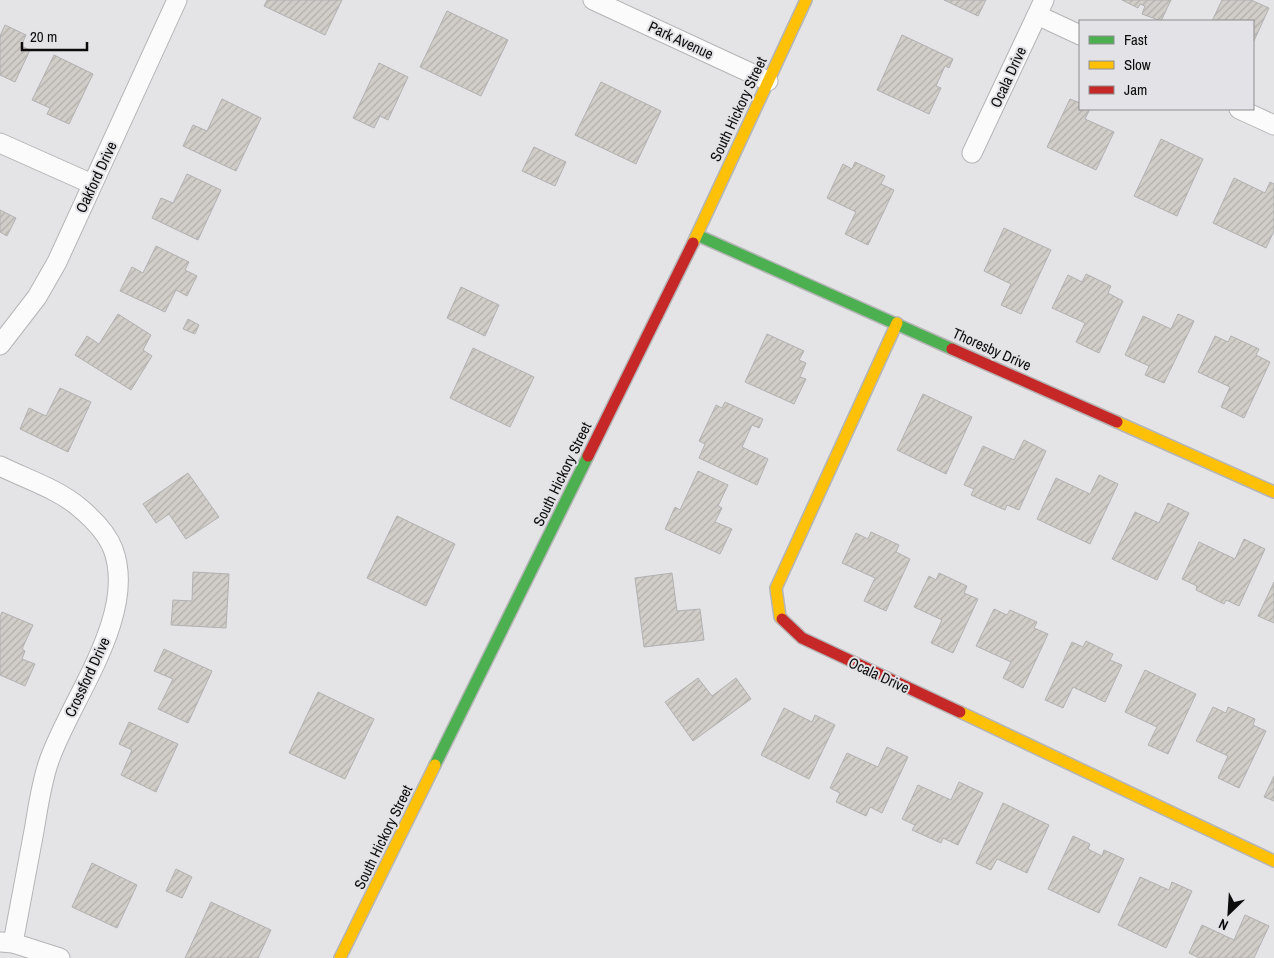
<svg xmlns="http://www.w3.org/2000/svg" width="1274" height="958" font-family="'Archivo Narrow',sans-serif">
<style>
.building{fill:url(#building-hatch);stroke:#b2b2b3}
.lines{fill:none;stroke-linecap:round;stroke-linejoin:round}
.street-casing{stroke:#b5b5b7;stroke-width:21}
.fast-casing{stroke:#b5b5b7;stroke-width:14}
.slow-casing{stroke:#b5b5b7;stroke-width:14}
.jam-casing{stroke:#b5b5b7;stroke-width:14}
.street{stroke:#fbfbfb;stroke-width:19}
.fast{stroke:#4caf50;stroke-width:11}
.slow{stroke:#ffc107;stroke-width:11}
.jam{stroke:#c62828;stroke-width:11}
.labels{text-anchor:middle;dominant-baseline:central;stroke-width:4;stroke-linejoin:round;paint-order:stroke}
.street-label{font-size:15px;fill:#0c0c0d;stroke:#e3e3e7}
</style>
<defs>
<pattern id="building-hatch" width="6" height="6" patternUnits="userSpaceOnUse" patternTransform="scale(1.25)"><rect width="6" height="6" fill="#d1cdc8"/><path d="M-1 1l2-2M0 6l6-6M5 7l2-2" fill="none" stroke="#b2afab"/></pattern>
</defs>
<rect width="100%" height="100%" fill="#e4e4e6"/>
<g class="building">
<polygon points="267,0 342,0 325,35 264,6"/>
<polygon points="944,0 986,0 978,16"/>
<polygon points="1122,0 1171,0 1161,21 1142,14 1145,6 1140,4 1138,8"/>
<polygon points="1222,0 1251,0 1269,8 1253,43 1253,21 1212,21"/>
<polygon points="447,11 508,40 481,96 420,67"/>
<polygon points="5,25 26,35 21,46 30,50 15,82 0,75 0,36"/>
<polygon points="902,35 953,59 949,68 945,66 936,86 941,88 929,114 877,90"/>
<polygon points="54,55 93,74 69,124 47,114 50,108 32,100"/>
<polygon points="379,63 408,77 388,120 380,116 374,128 353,118"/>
<polygon points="601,82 661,111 636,164 575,135"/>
<polygon points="222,99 261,118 236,171 183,146 193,125 207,131"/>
<polygon points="1070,99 1080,103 1080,109 1090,109 1085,119 1114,132 1096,170 1047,147"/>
<polygon points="1161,139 1203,159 1177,216 1134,196"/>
<polygon points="534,147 566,162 555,186 522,171"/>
<polygon points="855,162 885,176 881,184 894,190 868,245 845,234 856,212 827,198 843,164 852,169"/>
<polygon points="187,174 221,190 198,240 152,218 161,198 173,203"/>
<polygon points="1234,178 1265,193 1270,182 1274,184 1274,231 1266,248 1213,223"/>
<polygon points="0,210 16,218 7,236 0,232"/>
<polygon points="1004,228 1051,250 1021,314 1001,305 1011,284 984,271"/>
<polygon points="156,246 189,262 185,270 197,276 187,296 176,290 165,312 120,291 132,267 143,273"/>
<polygon points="1086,274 1111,286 1108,293 1123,301 1099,353 1076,342 1085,323 1052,308 1068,275 1082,282"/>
<polygon points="461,287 499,305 485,336 447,318"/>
<polygon points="118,314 151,335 143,350 152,356 131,390 75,355 87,336 99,344"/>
<polygon points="1178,314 1194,321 1164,383 1145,375 1149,366 1125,355 1143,316 1171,329"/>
<polygon points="188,319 199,325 195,334 183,329"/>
<polygon points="767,334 804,351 799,360 806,363 800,377 806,379 794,404 745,382"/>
<polygon points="1215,336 1228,342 1231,336 1259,349 1256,355 1270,362 1244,418 1221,407 1230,387 1198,372"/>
<polygon points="473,348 534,377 510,427 450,398"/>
<polygon points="60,388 91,402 68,452 20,429 29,408 46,416"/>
<polygon points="923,394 972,417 946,474 897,450"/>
<polygon points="725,402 763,419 759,428 752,425 742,447 768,459 757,485 699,458 705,444 699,441 716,405 722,408"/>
<polygon points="1024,440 1046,451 1019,510 1007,505 1005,510 971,495 974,489 964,485 983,446 1014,460"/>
<polygon points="698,471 728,485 718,506 722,508 715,522 732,529 720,554 665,529 675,507 680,510"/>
<polygon points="188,473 219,517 186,539 169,514 156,523 143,504"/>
<polygon points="1099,475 1118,484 1090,544 1037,519 1056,478 1090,494"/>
<polygon points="1168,503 1189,513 1157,580 1112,559 1135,512 1159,523"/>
<polygon points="397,516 455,544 426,606 367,578"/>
<polygon points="871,532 899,545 896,552 910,559 886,611 864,601 875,578 842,563 856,533 868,539"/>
<polygon points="1244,539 1265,549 1239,606 1226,600 1224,604 1196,590 1197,586 1182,579 1199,542 1235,559"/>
<polygon points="193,572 229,574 226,628 171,625 173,600 192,601"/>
<polygon points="672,573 677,611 700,609 704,640 644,647 635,578"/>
<polygon points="939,573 967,586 964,593 978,599 953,653 931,643 942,620 914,607 929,576 936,580"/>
<polygon points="1274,582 1274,623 1258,616"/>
<polygon points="994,609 1007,615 1010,610 1037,622 1034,628 1048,634 1023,688 1003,678 1011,662 976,646"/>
<polygon points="2,612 33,625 22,649 25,651 22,659 35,664 25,686 0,675 0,617"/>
<polygon points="1086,641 1113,654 1110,660 1122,665 1105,702 1073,687 1063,708 1045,700 1072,642 1083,647"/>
<polygon points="164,649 212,671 188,723 158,709 173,679 154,671"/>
<polygon points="1145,670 1196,694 1168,754 1148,745 1157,727 1125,712"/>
<polygon points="698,678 712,696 736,678 751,699 693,741 665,702"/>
<polygon points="318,692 374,719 345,779 289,753"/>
<polygon points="1213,707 1226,713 1228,707 1255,719 1253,725 1266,731 1239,788 1218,778 1228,756 1196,741"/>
<polygon points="784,708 812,722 815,715 835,725 809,779 761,755"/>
<polygon points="129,722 178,744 156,792 121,775 132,750 119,744"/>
<polygon points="887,747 908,757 882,813 870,807 866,816 836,802 840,793 830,788 847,753 878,767"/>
<polygon points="1274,776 1274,801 1264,797"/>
<polygon points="959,782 983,793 958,845 943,838 941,843 912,830 915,825 902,819 918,785 951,800"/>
<polygon points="1003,803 1049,825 1027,873 997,859 991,870 976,863"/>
<polygon points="1073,836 1090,844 1088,849 1102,856 1104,850 1124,859 1099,913 1048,889"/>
<polygon points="92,863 137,885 117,928 72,907"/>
<polygon points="176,869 192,877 182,898 166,891"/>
<polygon points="1140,877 1169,890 1172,882 1192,891 1166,948 1118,925"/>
<polygon points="211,902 271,930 258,958 185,958"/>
<polygon points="1245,915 1269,926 1254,958 1199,958 1189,953 1202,925 1234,940"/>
</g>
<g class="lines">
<g class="street-casing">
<g id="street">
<polyline points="593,0 768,81"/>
<polyline points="1037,15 1080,35"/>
<polyline points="1239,109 1274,125"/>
<polyline points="0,143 92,184"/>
<polyline points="972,153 1044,0"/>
<polyline points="0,345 37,297 57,262 177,0"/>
<path d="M0,466C26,479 58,489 80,508C93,519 107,533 113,549C138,615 70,700 49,761C41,784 38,808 34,831C27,869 20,906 13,943"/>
<polyline points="1,942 13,943 60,958"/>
</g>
</g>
<g class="fast-casing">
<g id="fast">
<polyline points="697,235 952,349"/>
<polyline points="435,765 588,456"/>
</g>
</g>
<g class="slow-casing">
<g id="slow">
<polyline points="693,243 806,0"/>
<polyline points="1117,422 1274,492"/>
<polyline points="782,619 780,617 776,588 897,323"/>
<polyline points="960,712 1274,861"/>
<polyline points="340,958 435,765"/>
</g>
</g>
<g class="jam-casing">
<g id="jam">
<polyline points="952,349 1117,422"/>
<polyline points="588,456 693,243"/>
<polyline points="782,619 802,638 960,712"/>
</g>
</g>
<use href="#street" class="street"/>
<use href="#fast" class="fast"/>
<use href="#slow" class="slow"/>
<use href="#jam" class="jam"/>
</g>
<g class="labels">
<g class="street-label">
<text transform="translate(681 40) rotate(25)">Park Avenue</text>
<text transform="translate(1008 77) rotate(-65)">Ocala Drive</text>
<text transform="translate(738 109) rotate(-65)">South Hickory Street</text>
<text transform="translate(96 177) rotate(-65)">Oakford Drive</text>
<text transform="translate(992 349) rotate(24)">Thoresby Drive</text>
<text transform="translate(562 474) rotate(-64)">South Hickory Street</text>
<text transform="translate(879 675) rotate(25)">Ocala Drive</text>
<text transform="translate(87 677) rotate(-65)">Crossford Drive</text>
<text transform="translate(383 837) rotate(-64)">South Hickory Street</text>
</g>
</g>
<rect x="1079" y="20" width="175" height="90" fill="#e3e3e7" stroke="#8d8d90"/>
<rect x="1089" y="36" width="25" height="8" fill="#4caf50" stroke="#8d8d90"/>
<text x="1124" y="45" font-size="15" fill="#0c0c0d">Fast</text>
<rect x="1089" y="61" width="25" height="8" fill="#ffc107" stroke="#8d8d90"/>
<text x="1124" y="70" font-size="15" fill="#0c0c0d">Slow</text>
<rect x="1089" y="86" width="25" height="8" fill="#c62828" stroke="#8d8d90"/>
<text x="1124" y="95" font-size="15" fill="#0c0c0d">Jam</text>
<g transform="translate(1229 913) rotate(205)" stroke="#e3e3e7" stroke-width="4" paint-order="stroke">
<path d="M0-4L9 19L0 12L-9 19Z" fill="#0c0c0d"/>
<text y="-8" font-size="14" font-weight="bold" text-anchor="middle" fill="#0c0c0d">N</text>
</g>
<path d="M22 42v8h65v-8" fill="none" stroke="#0c0c0d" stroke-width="2.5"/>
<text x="30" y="42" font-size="15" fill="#0c0c0d" stroke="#e3e3e7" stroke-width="4" paint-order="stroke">20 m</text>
</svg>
